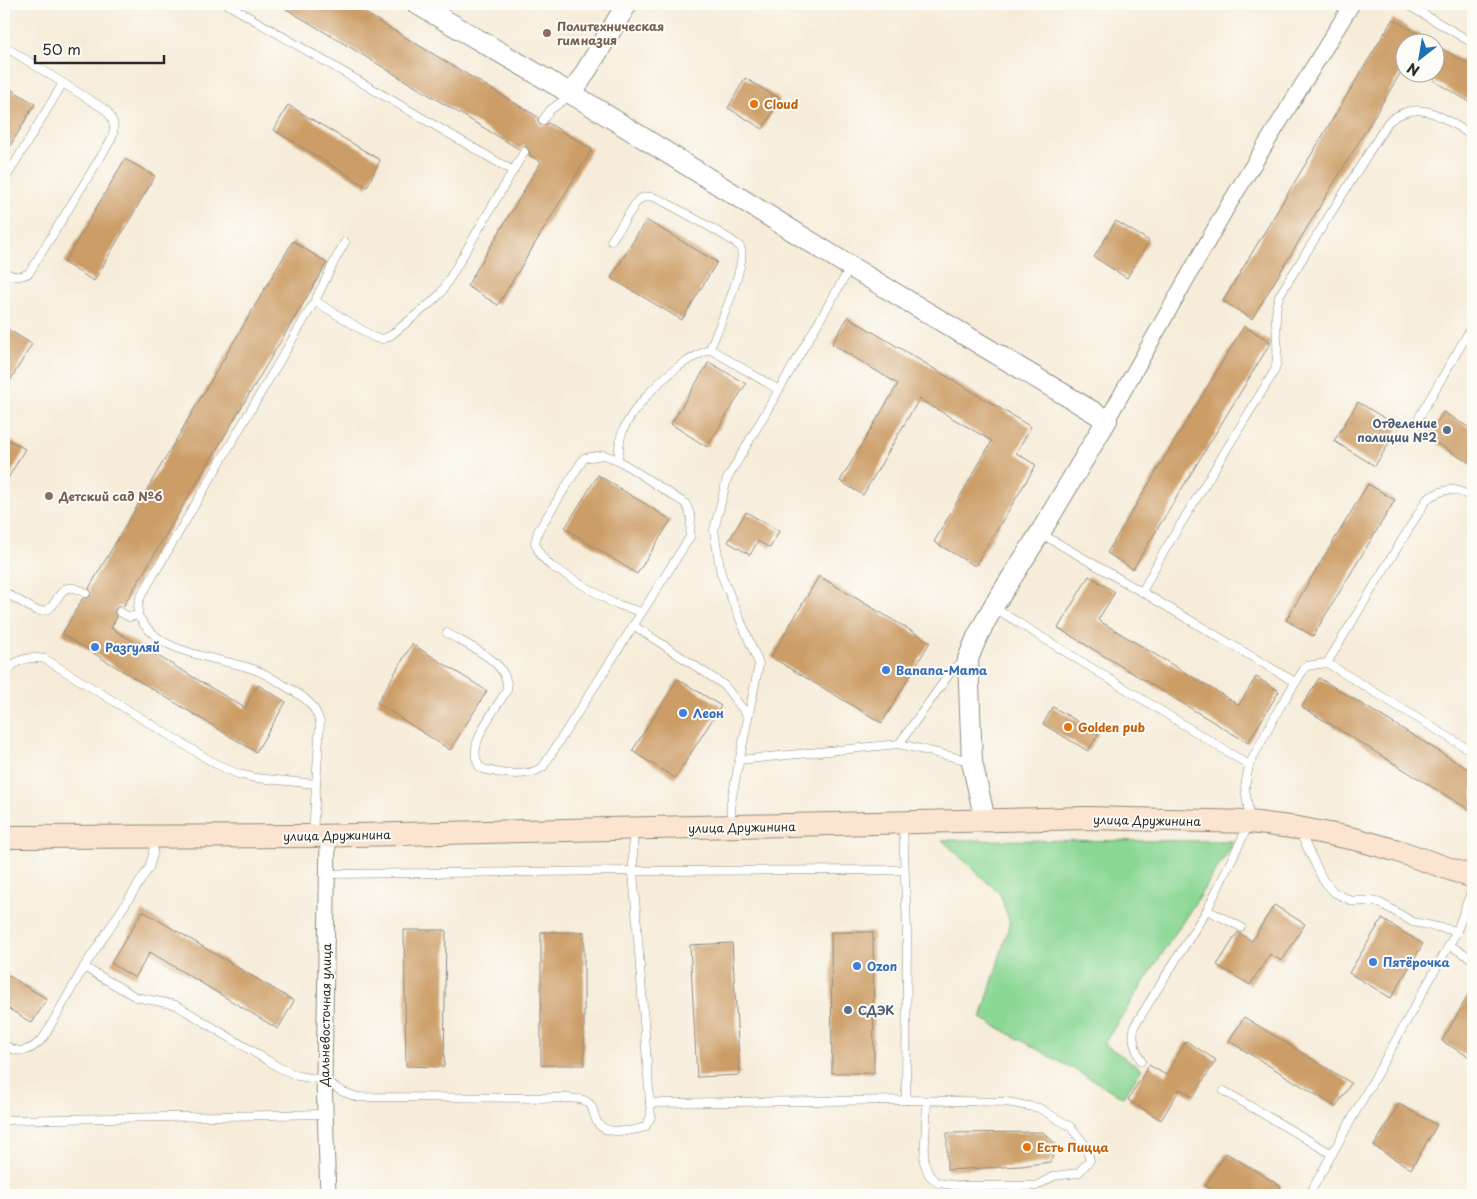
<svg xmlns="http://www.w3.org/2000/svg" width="1477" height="1199" font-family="'Playpen Sans',sans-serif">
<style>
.green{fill:#8bd794;stroke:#5b8160}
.building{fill:#cc9d66}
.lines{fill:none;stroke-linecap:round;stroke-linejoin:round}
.service-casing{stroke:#908c82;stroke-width:9}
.minor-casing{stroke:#908c82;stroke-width:17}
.tertiary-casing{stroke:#908c82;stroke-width:22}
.secondary-casing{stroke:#908c82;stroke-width:24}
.service{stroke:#fff;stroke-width:8}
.minor{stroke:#fff;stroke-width:15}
.tertiary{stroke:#fff;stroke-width:20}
.secondary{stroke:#fce5d0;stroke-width:22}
.education-dot{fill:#8d6e63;stroke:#fdfcf7;stroke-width:2}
.food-dot{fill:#e8710a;stroke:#fdfcf7;stroke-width:2}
.service-dot{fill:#5c6f8a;stroke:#fdfcf7;stroke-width:2}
.shop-dot{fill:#3f7fe0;stroke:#fdfcf7;stroke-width:2}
.labels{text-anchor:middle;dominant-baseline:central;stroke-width:4;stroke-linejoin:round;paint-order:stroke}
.education-label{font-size:12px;font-weight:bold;fill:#785e54;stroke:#fdfcf7;text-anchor:start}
.food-label{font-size:12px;font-weight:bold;fill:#c56008;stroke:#fdfcf7;text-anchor:start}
.service-label{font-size:12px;font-weight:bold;fill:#4e5e75;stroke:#fdfcf7;text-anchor:end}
.shop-label{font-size:12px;font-weight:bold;fill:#366cbe;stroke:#fdfcf7;text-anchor:start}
.street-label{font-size:12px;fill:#2b2b2b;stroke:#fdfcf7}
</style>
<rect width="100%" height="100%" fill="#fdfcf7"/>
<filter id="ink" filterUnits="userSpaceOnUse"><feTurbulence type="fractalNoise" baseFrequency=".02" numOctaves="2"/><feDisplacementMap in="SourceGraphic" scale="10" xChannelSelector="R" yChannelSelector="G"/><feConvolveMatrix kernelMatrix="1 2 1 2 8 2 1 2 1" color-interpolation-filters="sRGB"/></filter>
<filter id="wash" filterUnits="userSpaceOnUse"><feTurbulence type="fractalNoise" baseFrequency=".0096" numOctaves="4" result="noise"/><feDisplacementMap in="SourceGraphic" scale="20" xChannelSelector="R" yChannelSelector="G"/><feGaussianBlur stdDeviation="1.12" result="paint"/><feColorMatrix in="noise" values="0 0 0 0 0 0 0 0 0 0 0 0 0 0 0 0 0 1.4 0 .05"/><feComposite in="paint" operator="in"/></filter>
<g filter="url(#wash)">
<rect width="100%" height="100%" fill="#f6ecd9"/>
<polygon class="green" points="942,840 1235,841 1104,1044 1142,1069 1123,1097 981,1018 1010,923 1000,894"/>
<g id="blocks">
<g class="building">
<polygon points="278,4 350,4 538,117 538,122 540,125 545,125 548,123 592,149 498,305 467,286 541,162 529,155 530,152 527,147 524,146 519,149"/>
<polygon points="1393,19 1432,42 1404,42 1404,67 1252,319 1223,301"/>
<polygon points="1434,44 1473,67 1473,104 1434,81"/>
<polygon points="745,78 780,99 763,129 728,108"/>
<polygon points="4,85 35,104 4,156"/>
<polygon points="288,105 380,160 367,187 274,130"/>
<polygon points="125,159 155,176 94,281 64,263"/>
<polygon points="646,220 717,262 682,320 611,278"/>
<polygon points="1116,221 1149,241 1127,278 1094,257"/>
<polygon points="293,241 327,263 123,607 119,606 115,609 114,613 117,617 111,628 245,708 258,685 286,702 256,752 62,634 83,598 87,598 91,596 91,592 89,588"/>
<polygon points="848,317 1031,427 1016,453 1036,465 975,566 934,542 992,441 919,399 863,495 840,481 898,384 832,344"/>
<polygon points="1244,326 1271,342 1133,569 1107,553"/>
<polygon points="4,327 32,344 4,391"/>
<polygon points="709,362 746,384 707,447 671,424"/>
<polygon points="1358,402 1399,427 1375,466 1334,441"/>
<polygon points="1443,412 1473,430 1473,465 1428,438"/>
<polygon points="4,437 25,449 4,485"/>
<polygon points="598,475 671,520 637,574 565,528"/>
<polygon points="1368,484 1395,500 1313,636 1286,620"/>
<polygon points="746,512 779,531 770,548 758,541 750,555 728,542"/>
<polygon points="819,576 930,642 882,723 771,657"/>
<polygon points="1089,576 1115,592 1098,620 1239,705 1256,677 1279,691 1248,743 1058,628"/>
<polygon points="412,644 487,691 450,750 377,703"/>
<polygon points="1319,678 1473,772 1473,812 1302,707"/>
<polygon points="678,679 721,706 675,778 632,751"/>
<polygon points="1053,707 1099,734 1088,751 1043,724"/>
<polygon points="1274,905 1305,924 1282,961 1270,954 1250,985 1217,965 1238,932 1252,941"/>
<polygon points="143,911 294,1001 278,1029 150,952 135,978 111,963"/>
<polygon points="1382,919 1423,944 1391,998 1349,973"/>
<polygon points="404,930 446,930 444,1067 406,1066"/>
<rect x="541" y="932" width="43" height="133"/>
<polygon points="831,932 873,932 874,1073 832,1073"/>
<polygon points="732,943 740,1075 697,1077 690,945"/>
<polygon points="4,973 47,999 32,1023 4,1006"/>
<polygon points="1473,987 1473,1059 1442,1041"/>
<polygon points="1244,1017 1351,1083 1336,1107 1229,1041"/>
<polygon points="1186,1041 1216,1060 1193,1097 1180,1089 1161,1120 1128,1100 1149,1065 1166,1075"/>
<polygon points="1399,1104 1437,1125 1411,1169 1374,1146"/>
<polygon points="1043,1132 1058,1146 1050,1162 1021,1166 947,1170 947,1133"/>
<polygon points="1226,1153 1281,1186 1276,1195 1221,1195 1205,1186"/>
</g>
</g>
</g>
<g filter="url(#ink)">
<use href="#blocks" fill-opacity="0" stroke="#908c82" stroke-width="1"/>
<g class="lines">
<g class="service-casing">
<g id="service">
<polyline points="227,4 513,171"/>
<polyline points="1406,4 1473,43"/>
<path d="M4,46L106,110C114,120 116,128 111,140L29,273C19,278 13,277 4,272"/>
<polyline points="543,120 550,110 571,95"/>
<polyline points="4,181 63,83"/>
<path d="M611,241L638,200C647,195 652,196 661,200C675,208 733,238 740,247C749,261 717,331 710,349L779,390"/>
<polyline points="315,301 335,260 345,242"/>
<polyline points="1419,417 1473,325"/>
<path d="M618,460C619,451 619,441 622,433C631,409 659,381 679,366C689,359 700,354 710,349"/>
<polyline points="1040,533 1142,592"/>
<path d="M4,592L35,610C65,617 50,573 86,593"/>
<path d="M993,607L1249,765L1245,787L1250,822L1207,910L1135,1025C1131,1038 1135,1048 1141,1061"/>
<polyline points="120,612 129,617 138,615 138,607 140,598 315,301 375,338 383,339 390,336 433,301 441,293 524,152"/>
<path d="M138,615C159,656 215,656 253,669C265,673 276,680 287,687C304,697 314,703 320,722L313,834"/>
<polyline points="633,625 724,685 748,716"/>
<path d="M447,633C468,646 510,661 507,690C497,707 472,737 476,757C476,761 479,765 480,768C499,774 527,778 543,767L690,537L691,517L686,504L618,460L604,455L584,458L538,531L535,543L541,556L551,566L613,603L641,612"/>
<path d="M1327,663L1427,499C1445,487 1455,487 1473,498"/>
<path d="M4,679C11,660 27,656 45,659L216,764L238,774L256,778L316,784"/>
<path d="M1295,682L1142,592L1160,558L1275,370C1282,346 1271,321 1279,296L1388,122C1420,96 1444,119 1473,136"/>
<polyline points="899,744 953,669 966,660"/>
<polyline points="739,760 899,744 970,761"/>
<polyline points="1249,765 1280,707 1306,666 1327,663 1473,752"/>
<polyline points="731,825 731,802 759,664 721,574 714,530 727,479 850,268"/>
<polyline points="633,831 633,871 904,870"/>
<polyline points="1300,833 1323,880 1335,893 1352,901 1375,901 1382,904 1413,922 1457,931"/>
<polyline points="327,874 633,871 650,1103 906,1100 907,931 903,825"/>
<polyline points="1207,910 1241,927"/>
<polyline points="1449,945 1473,959"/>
<path d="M84,967L136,997L176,1005L280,1068L298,1076L324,1080L341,1091L357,1097L567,1098C573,1099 581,1098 586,1101C594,1105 593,1115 597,1122C605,1136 633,1131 645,1127L651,1117L650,1103"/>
<path d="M4,1044C19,1056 32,1051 44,1037L84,967L149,868L153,854L154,839"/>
<polyline points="1224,1091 1332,1154"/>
<polyline points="906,1100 1007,1102 1039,1108 1071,1127 1085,1145 1090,1160 1078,1173 1054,1176 1036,1186 961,1186 938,1183 929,1175 924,1162 927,1101"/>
<polyline points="4,1120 325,1114"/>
<polyline points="1309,1195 1457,931 1473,886"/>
</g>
</g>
<g class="minor-casing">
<g id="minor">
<polyline points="1107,420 1226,209 1352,4"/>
<polyline points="328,1195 324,1080 328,835"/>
</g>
</g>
<g class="tertiary-casing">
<g id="tertiary">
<polyline points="417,4 587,103 851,267 1107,420 1040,533 993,607 977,637 968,659 972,762 985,820"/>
<polyline points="572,94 627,4"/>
</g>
</g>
<g class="secondary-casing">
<polyline id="secondary" points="4,837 313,836 1087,818 1250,822 1298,828 1355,839 1398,851 1473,877"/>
</g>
<use href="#service" class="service"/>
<use href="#minor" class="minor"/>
<use href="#tertiary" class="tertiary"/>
<use href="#secondary" class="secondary"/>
</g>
</g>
<g class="education-dot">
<circle cx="547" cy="33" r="5"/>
<circle cx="49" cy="496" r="5"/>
</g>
<g class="food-dot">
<circle cx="754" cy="104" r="5"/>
<circle cx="1068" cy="727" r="5"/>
<circle cx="1027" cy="1147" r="5"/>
</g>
<g class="service-dot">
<circle cx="1447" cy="430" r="5"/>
<circle cx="848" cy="1010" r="5"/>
</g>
<g class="shop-dot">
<circle cx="95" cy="647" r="5"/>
<circle cx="886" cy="670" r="5"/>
<circle cx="683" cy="713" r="5"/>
<circle cx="1373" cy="962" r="5"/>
<circle cx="857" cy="966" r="5"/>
</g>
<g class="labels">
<g class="education-label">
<text x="557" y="26">Политехническая<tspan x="557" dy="14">гимназия</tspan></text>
<text x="59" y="496">Детский сад №6</text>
</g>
<g class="food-label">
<text x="764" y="104">Cloud</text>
<text x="1078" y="727">Golden pub</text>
<text x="1037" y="1147">Есть Пицца</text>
</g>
<g class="service-label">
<text x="1437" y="423">Отделение<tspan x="1437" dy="14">полиции №2</tspan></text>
<text x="858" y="1010" text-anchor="start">СДЭК</text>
</g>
<g class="shop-label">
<text x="105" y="647">Разгуляй</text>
<text x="896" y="670">Banana-Mama</text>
<text x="693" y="713">Леон</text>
<text x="1383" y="962">Пятёрочка</text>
<text x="867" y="966">Ozon</text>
</g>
<g class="street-label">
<text transform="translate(1147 820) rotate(1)">улица Дружинина</text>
<text transform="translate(742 827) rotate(-1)">улица Дружинина</text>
<text transform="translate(337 835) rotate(-1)">улица Дружинина</text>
<text transform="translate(325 1015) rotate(-89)">Дальневосточная улица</text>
</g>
</g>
<rect width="1477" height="1199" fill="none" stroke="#fdfcf7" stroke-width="20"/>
<g transform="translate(1420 58) rotate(211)"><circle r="24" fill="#fdfcf7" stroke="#a9a8a5"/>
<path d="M0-4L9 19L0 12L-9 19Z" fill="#1f6fb2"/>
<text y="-8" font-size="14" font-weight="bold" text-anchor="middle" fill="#2b2b2b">N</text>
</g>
<path d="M35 55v8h129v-8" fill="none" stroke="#2b2b2b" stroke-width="2.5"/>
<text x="42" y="55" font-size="15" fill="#2b2b2b" stroke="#fdfcf7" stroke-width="4" paint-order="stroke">50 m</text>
</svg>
